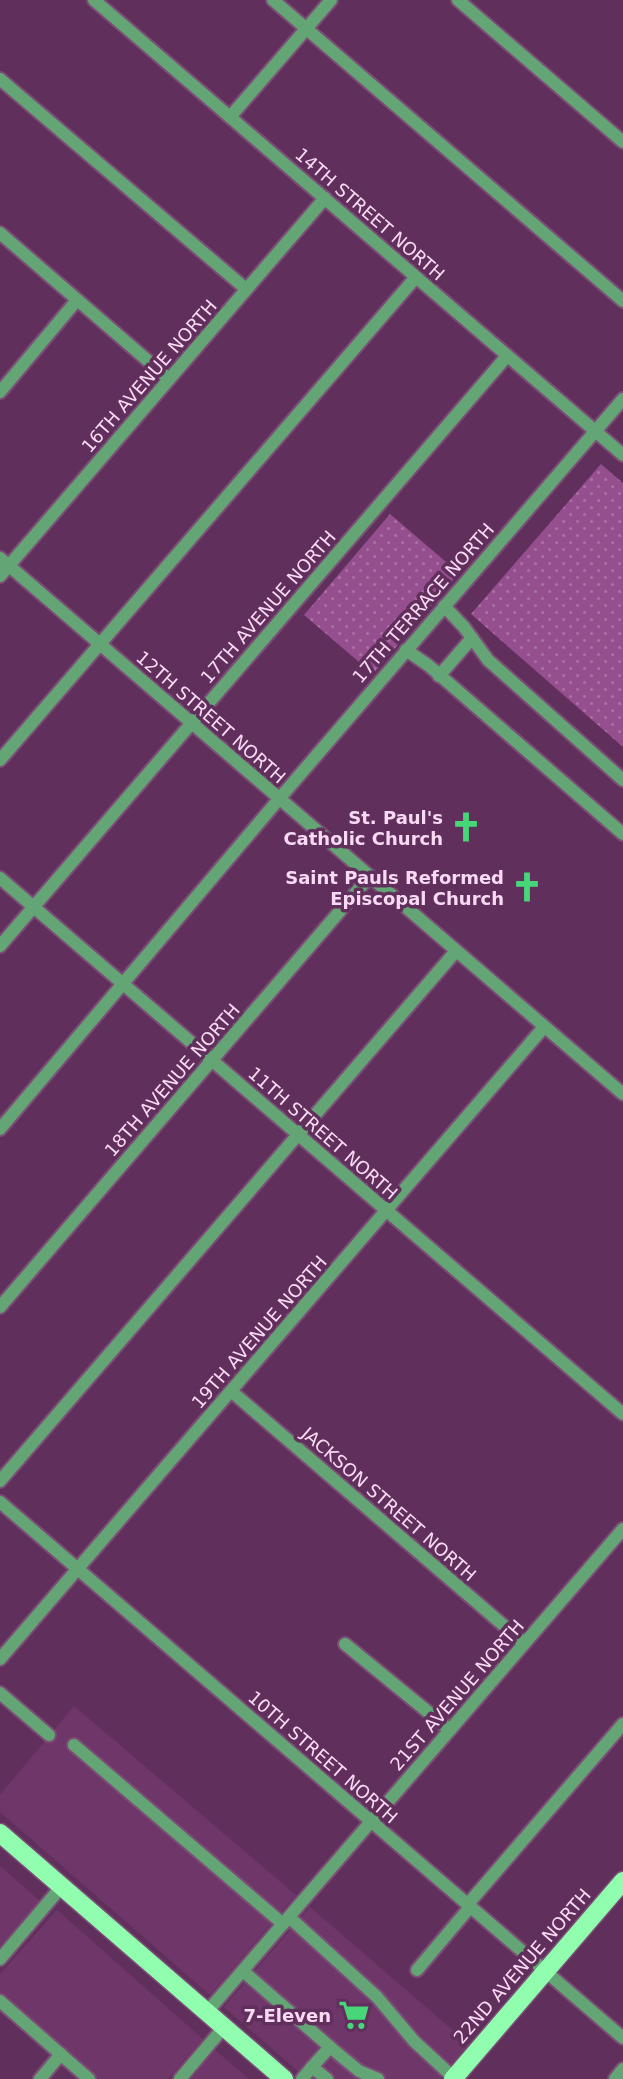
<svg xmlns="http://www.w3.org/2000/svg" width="623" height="2079" font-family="'DejaVu Sans',sans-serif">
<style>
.built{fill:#6f3769}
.park{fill:url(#park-dots)}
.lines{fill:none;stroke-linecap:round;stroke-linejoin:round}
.minor-casing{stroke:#7c4e77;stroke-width:16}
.major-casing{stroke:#7c4e77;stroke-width:21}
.minor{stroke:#63a574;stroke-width:12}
.major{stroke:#90feae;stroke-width:18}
.labels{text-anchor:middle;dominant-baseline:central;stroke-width:7;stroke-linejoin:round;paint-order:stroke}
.street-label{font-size:18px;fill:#f9daf4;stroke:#612f5c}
.poi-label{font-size:18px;font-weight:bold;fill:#f9daf4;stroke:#612f5c;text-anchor:end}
</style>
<defs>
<pattern id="park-dots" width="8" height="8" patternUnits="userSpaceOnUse" patternTransform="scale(1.75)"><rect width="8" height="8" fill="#954e8e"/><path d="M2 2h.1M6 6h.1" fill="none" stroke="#aa6fa4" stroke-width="1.8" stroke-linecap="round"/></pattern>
</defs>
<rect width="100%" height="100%" fill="#612f5c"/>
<g class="built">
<polygon points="74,1706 296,1895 210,1995 0,1812 0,1795"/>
<polygon points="0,1866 40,1901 0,1946"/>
<polygon points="310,1907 470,2045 440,2079 307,2079 224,2007"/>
<polygon points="57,1910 203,2039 168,2079 87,2079 0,2005 0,1974"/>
<polygon points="215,2050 249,2079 191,2079"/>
</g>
<g class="park">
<polygon points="601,464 623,483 623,747 471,614"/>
<polygon points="390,514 459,573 373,674 304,615"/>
</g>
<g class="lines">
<g class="minor-casing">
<g id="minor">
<polyline points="94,0 623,455"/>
<polyline points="273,0 623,301"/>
<polyline points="458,0 623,142"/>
<polyline points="0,79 246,289"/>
<polyline points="230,117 331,0"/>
<polyline points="0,233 169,379"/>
<polyline points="0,392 77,300"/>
<polyline points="0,558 623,1094"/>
<polyline points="0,576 325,198"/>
<polyline points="444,606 464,627 488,660 623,780"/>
<polyline points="406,650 428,665 623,834"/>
<polyline points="439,676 472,638"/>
<polyline points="0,760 416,277"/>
<polyline points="0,878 623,1414"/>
<polyline points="0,946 507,356"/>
<polyline points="0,1129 279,799 623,399"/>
<polyline points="0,1307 370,876"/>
<polyline points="231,1391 524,1643"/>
<polyline points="0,1481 456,951"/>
<polyline points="0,1502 623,2038"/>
<polyline points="345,1644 450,1730"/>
<polyline points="0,1659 544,1027"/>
<polyline points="0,1693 49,1735"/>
<polyline points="74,1745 283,1924"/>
<polyline points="468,1904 623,1724"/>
<polyline points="289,1917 377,1997 414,2041 454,2078"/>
<polyline points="0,1959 62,1886"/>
<polyline points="417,1970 470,1907"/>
<polyline points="243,1971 330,2047"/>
<polyline points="0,2001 89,2079"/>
<polyline points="207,2012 623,1529"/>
<polyline points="312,2067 330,2047 359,2071 378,2079"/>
<polyline points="40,2079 61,2054"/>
<polyline points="180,2079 224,2027"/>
<polyline points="302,2079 312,2067 327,2079"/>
<polyline points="615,2079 623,2069"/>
</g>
</g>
<g class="major-casing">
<g id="major">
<polyline points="0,1833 284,2079"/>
<polyline points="453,2079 623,1881"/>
</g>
</g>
<use href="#minor" class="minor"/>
<use href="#major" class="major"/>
</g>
<defs>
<g id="church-bare" transform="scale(2.415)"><path d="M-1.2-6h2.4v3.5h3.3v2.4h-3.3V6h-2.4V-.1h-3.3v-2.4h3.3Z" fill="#47d779" stroke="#612f5c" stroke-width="2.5" paint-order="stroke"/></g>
<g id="supermarket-bare" transform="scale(2.415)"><path d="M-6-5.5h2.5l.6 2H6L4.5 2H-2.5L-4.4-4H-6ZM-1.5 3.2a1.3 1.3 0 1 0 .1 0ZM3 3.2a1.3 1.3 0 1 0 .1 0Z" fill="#47d779" stroke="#612f5c" stroke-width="2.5" paint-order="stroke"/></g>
</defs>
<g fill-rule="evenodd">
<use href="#church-bare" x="466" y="827"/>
<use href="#church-bare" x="527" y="887"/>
<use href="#supermarket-bare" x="354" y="2015"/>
</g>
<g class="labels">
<g class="street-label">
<text transform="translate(370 214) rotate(41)">14TH STREET NORTH</text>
<text transform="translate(149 376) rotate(-49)">16TH AVENUE NORTH</text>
<text transform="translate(423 603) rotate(-49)">17TH TERRACE NORTH</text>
<text transform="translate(268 607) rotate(-49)">17TH AVENUE NORTH</text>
<text transform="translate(211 717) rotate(41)">12TH STREET NORTH</text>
<text transform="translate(172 1080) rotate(-49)">18TH AVENUE NORTH</text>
<text transform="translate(323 1133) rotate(41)">11TH STREET NORTH</text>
<text transform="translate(259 1332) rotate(-49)">19TH AVENUE NORTH</text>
<text transform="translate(389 1504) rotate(41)">JACKSON STREET NORTH</text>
<text transform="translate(457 1695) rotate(-49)">21ST AVENUE NORTH</text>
<text transform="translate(323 1757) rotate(41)">10TH STREET NORTH</text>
<text transform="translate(522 1966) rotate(-49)">22ND AVENUE NORTH</text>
</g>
<g class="poi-label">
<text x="443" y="817">St. Paul's<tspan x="443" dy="21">Catholic Church</tspan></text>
<text x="504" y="877">Saint Pauls Reformed<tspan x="504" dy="21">Episcopal Church</tspan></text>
<text x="331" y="2015">7-Eleven</text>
</g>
</g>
</svg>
